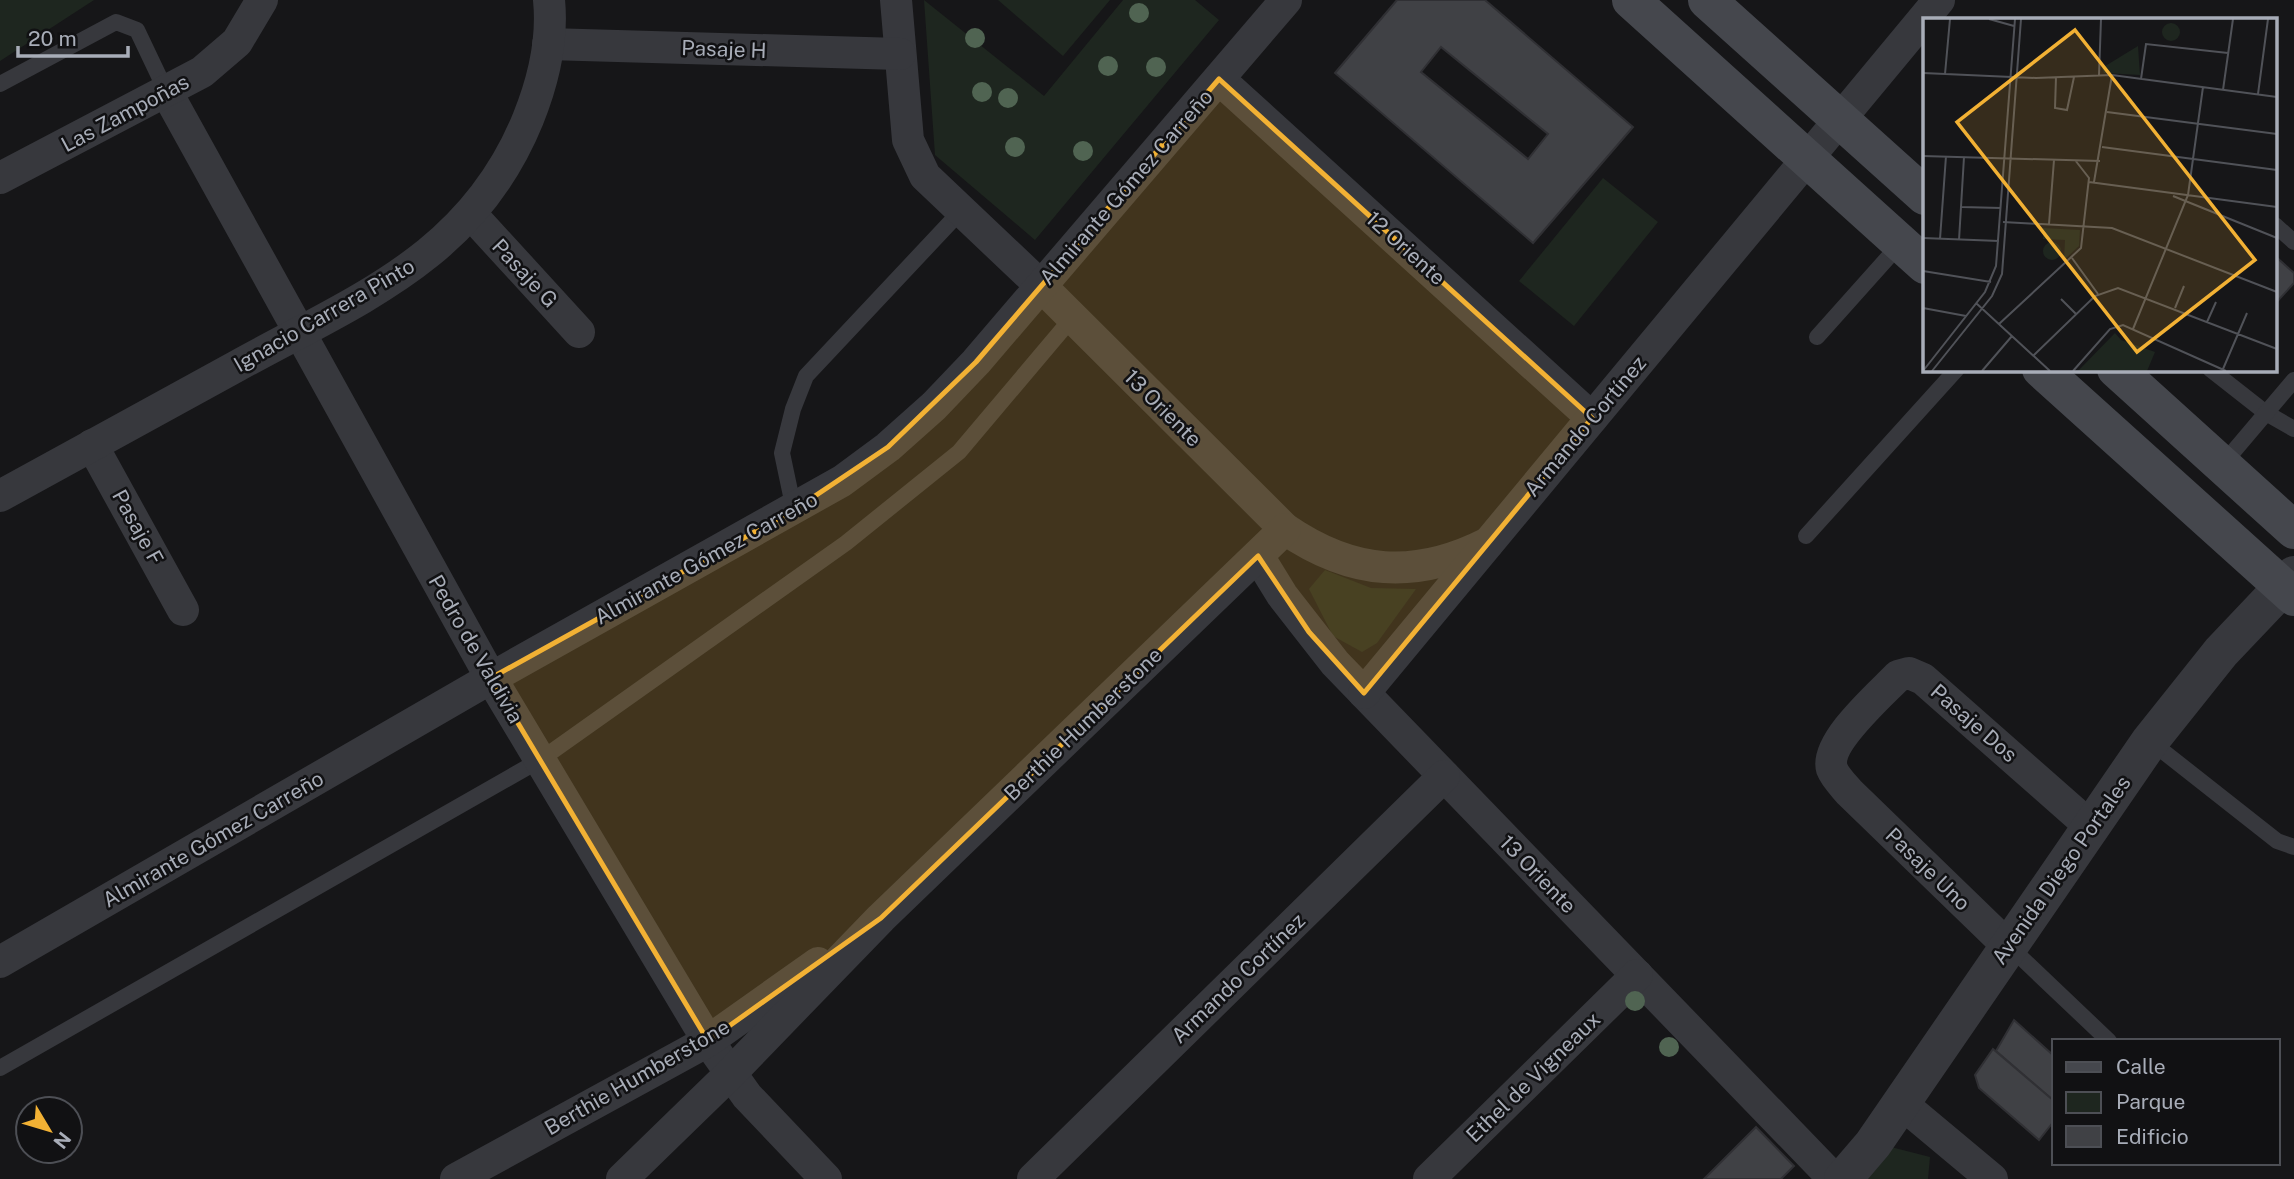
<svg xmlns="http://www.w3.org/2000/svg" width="2294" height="1179" font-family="'Public Sans',sans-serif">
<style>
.green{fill:#1e261f}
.building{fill:#404145;stroke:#303034;stroke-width:2;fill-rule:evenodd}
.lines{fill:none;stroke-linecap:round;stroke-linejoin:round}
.service{stroke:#37383d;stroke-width:16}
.minor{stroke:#37383d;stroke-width:32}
.tertiary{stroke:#37383d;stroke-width:38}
.secondary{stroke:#45474d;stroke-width:38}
.tree{fill:#506452}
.marked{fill:#f2b134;fill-opacity:0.2;stroke:#f2b134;stroke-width:5;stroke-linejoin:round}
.labels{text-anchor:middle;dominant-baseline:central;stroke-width:5;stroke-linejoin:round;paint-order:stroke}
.street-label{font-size:21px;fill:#a8adb8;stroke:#111113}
.inset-road{fill:none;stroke:#505258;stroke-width:2}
.view{fill:#f2b134;fill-opacity:0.15;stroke:#f2b134;stroke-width:3.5}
.inset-edge{fill:none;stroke:#a8adb8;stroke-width:3.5}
</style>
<rect width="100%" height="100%" fill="#161618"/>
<g class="green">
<polygon points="0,0 94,0 0,61"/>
<polygon points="924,0 1044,96 1123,0 1195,0 1219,20 1035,240 935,155"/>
<polygon points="998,0 1110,0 1063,56"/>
<polygon points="1603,178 1658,222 1574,326 1519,281"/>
<polygon points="1325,570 1371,588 1416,589 1377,643 1362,652 1333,636 1309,589"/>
<polygon points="1891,1147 1930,1157 1928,1179 1862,1179"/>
</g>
<g class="building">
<path d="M1397,0H1485L1633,127L1533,243L1335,73ZM1441,47L1548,134L1528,159L1421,72Z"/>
<polygon points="2275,256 2294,273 2294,283 2275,304"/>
<polygon points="2014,1020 2054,1056 2054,1101 1996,1051"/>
<polygon points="1993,1049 2054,1101 2054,1121 2039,1140 1979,1088 1975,1075"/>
<polygon points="1756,1127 1794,1166 1781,1179 1704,1179"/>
</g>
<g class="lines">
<g class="service">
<polyline points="0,84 116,22 137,30 166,91"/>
<polyline points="2275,225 2294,242"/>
<polyline points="1817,337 1901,243"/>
<polyline points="2210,369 2266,413 2294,429"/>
<polyline points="2222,465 2294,380"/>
<polyline points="794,510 782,453 793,409 806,376 960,212"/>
<polyline points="1806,536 1957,369"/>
<polyline points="2150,741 2277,841 2294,847"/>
<polyline points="2009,946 2109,1041"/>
<polyline points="0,1068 540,760 846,543 959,452 1073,317"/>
</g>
<g class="minor">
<path d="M896,0L908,140L925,176L1041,286L1285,529C1352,575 1415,580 1488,543"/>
<polyline points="548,44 900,54"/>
<polyline points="1219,79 1592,418"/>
<polyline points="166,91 491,678 708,1041 747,1096 826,1179"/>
<polyline points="0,178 202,72 237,42 262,0"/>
<polyline points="471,214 579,332"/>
<polyline points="92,445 183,610"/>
<path d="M0,496C79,453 158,409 237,366C358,299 472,257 528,119C543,82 553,40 549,0"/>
<polyline points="1258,556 1282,595 1335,663 1834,1179"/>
<polyline points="1364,693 1939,0"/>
<path d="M2008,946L1849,792C1844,786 1835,777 1832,769C1824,743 1881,694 1898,676L1909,673L1923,679L2091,827"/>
<polyline points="0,962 491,678 842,481 888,447 934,406 976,362 1286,0"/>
<polyline points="1901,1103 1992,1179"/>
<polyline points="456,1179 708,1041 818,963"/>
<polyline points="622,1179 730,1074 881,918 1285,529"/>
<polyline points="1033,1179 1444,776"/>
<polyline points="1429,1179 1637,975"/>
</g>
<polyline class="tertiary" points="1843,1179 1873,1144 2150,741 2221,652 2294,575"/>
<g class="secondary">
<polyline points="1631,0 1925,265"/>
<polyline points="1707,0 1925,196"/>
<polyline points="2041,369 2294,597"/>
<polyline points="2116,369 2294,530"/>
</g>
</g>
<g class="tree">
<circle cx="1139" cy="13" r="10"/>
<circle cx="975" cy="38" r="10"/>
<circle cx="1108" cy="66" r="10"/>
<circle cx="1156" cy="67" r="10"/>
<circle cx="982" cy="92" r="10"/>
<circle cx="1008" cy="98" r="10"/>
<circle cx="1015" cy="147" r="10"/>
<circle cx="1083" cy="151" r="10"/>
<circle cx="1635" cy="1001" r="10"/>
<circle cx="1669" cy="1047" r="10"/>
</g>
<path class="marked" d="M1219,79L1592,418L1364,693L1309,632L1258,556L881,918L708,1041L491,678L794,510L888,447L976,362Z"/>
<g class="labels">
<g class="street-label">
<text transform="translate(724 49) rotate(2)">Pasaje H</text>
<text transform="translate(125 113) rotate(-28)">Las Zampoñas</text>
<text transform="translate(1126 187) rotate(-49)">Almirante Gómez Carreño</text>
<text transform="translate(1406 248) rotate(42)">12 Oriente</text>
<text transform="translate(525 273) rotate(47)">Pasaje G</text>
<text transform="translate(324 315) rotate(-30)">Ignacio Carrera Pinto</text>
<text transform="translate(1163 408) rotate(45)">13 Oriente</text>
<text transform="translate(1585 426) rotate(-50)">Armando Cortínez</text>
<text transform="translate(138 527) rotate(61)">Pasaje F</text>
<text transform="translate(706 558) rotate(-29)">Almirante Gómez Carreño</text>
<text transform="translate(476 649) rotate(60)">Pedro de Valdivia</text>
<text transform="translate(1974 723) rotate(41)">Pasaje Dos</text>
<text transform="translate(1083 724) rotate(-44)">Berthie Humberstone</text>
<text transform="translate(213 839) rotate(-30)">Almirante Gómez Carreño</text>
<text transform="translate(1928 869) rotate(44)">Pasaje Uno</text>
<text transform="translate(2061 870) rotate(-55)">Avenida Diego Portales</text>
<text transform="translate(1538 874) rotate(46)">13 Oriente</text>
<text transform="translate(1238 978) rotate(-44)">Armando Cortínez</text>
<text transform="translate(637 1077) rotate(-30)">Berthie Humberstone</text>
<text transform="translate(1533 1077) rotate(-44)">Ethel de Vigneaux</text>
</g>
</g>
<g transform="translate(1923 18)">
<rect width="354" height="354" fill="#161618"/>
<path d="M239 14a9 9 0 1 1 18 0a9 9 0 1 1-18 0ZM215,28L217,57L181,55L179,50ZM120,210L157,212L156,228L141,242L142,222L120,221ZM120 233a9 9 0 1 1 18 0a9 9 0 1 1-18 0ZM192,315L198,322L232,334L224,353H155Z" fill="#1e261f"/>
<path class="inset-road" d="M66,1L91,8M0,55L113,60L189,57L354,79M22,56L27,1M176,57L178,1M133,59L132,90L144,92L151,59M218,61L223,26L305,35M300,72L310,1M335,76L345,1M184,94L354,116M179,129L354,152M0,138L177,143M166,164L354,189M171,164L189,57M250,178L354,220M39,189L78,190M80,204L189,210L354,274M126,206L131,142M0,220L76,223M17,221L23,138M36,222L41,139M149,240L175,276M0,253L68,264M138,281L153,296M53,285L127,353M0,290L43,298M252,290L261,268M284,304L293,284M76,306L158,230L166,160L152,142M210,311L265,177L280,69M111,337L172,278L195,270L354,331M300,351L324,295M0,353L62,274L73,248L92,1M9,353L69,278L79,256L98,1M59,353L89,318M150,353L187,311L200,307L303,353"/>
<path class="view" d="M152,12L332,242L214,334L34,104Z"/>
<rect width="354" height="354" class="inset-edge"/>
</g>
<rect x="2052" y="1039" width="228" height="126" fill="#111113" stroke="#4d4f55" stroke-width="2"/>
<rect x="2066" y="1062" width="35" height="10" fill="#45474d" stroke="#4d4f55" stroke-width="2"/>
<text x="2116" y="1074" font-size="21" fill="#a8adb8">Calle</text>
<rect x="2066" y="1092" width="35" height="21" fill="#1e261f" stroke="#4d4f55" stroke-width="2"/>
<text x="2116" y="1109" font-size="21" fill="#a8adb8">Parque</text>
<rect x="2066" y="1126" width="35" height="21" fill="#404145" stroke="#4d4f55" stroke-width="2"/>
<text x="2116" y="1144" font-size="21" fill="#a8adb8">Edificio</text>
<g transform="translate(49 1130) rotate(128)"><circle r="33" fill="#111113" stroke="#4d4f55" stroke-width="2"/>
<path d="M0-5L12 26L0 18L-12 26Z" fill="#f2b134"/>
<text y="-10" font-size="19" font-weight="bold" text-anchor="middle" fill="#a8adb8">N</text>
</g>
<path d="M18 46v10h110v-10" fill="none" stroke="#a8adb8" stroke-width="3.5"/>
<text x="28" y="46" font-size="21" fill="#a8adb8" stroke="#111113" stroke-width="5" paint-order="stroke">20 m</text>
</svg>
